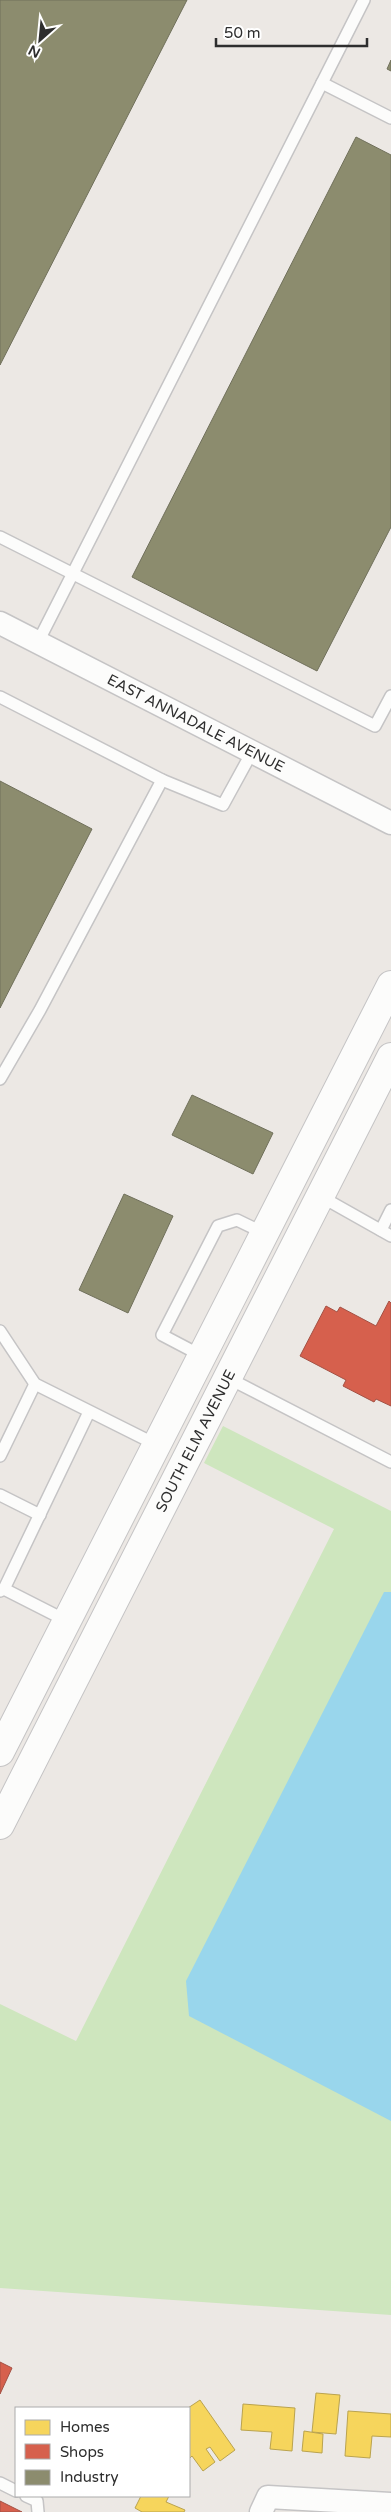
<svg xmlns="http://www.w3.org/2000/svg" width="391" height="2512" font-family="'Varela Round',sans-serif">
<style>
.green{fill:#cee6be}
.water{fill:#99d6ec}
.homes{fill:#f6d55c;stroke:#baa34e}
.shops{fill:#d6604d;stroke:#a45144}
.industry{fill:#8c8c6e;stroke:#70705b}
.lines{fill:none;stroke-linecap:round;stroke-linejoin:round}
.lane-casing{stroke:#c5c4c5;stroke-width:14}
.street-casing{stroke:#c5c4c5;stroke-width:25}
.secondary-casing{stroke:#c5c4c5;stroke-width:30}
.lane{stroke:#fcfcfb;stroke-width:11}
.street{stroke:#fcfcfb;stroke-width:22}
.secondary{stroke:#fcfcfb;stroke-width:28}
.labels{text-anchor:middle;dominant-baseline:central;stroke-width:5;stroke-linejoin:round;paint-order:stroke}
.street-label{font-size:15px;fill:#2e2e2e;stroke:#fff}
</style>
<rect width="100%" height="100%" fill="#ece8e4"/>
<polygon class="green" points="223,1426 391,1511 391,2315 0,2288 0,2004 76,2041 334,1529 204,1463"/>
<polygon class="water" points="384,1592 391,1592 391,2121 189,2016 186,1981"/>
<g class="homes">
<polygon points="316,2393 340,2395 336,2434 312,2432"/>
<polygon points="200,2400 235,2450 220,2461 210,2447 206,2449 215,2462 203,2471 192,2456 189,2459 188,2408"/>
<polygon points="243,2404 295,2408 292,2451 270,2449 272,2432 241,2430"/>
<polygon points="348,2411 391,2414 391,2437 372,2436 370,2458 345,2456"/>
<polygon points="304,2431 323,2434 322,2453 302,2451"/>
<polygon points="141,2496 169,2496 166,2502 185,2510 184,2512 142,2512 135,2508"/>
</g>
<g class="shops">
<polygon points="389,1301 391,1303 391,1406 376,1399 374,1402 343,1386 346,1380 300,1356 326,1306 337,1312 340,1307 376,1326"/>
<polygon points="0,2362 12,2368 0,2394"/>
<polygon points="0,2501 22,2512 0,2512"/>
</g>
<g class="industry">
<polygon points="0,0 187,0 0,365"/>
<polygon points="391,60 391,71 387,69"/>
<polygon points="356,137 391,155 391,527 317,671 132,577"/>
<polygon points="0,781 92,829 0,1008"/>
<polygon points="192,1095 273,1133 253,1174 172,1135"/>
<polygon points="124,1194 173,1216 128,1313 79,1290"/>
</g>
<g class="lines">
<g class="lane-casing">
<g id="lane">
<polyline points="322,83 364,0"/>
<polyline points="0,537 375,726 391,696"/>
<polyline points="38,642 322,83 391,118"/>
<polyline points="0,697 162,780 40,1010 0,1079"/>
<polyline points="162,780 223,805 252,752"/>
<polyline points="320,1196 391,1236"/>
<polyline points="381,1230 391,1210"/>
<polyline points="0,1331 35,1384 157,1445"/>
<polyline points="202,1356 162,1335 218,1226 237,1220 264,1233"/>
<polyline points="228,1378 391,1462"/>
<polyline points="0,1456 35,1384"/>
<polyline points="0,1495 40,1515"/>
<polyline points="4,1589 67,1621"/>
<polyline points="0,1591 4,1589 89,1412"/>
<polyline points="0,2483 16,2491"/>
<polyline points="26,2496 37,2501 38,2512"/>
</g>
</g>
<g class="street-casing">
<g id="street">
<path id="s1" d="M0,623L391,823"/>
<polyline points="261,2512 268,2497 391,2504"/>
</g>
</g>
<g class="secondary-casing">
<g id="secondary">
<polyline points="0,1752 391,985"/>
<path id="s2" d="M0,1825L391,1057"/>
</g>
</g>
<use href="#lane" class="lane"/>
<use href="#street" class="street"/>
<use href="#secondary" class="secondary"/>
</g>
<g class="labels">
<g class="street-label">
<text stroke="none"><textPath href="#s1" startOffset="220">EAST ANNADALE AVENUE</textPath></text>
<text stroke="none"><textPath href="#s2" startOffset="431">SOUTH ELM AVENUE</textPath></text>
</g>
</g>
<rect x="15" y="2407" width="175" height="90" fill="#ffffff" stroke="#ababab"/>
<rect x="25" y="2420" width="25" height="15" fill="#f6d55c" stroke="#ababab"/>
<text x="60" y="2432" font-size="15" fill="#2e2e2e">Homes</text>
<rect x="25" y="2444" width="25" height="15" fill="#d6604d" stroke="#ababab"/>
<text x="60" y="2457" font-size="15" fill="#2e2e2e">Shops</text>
<rect x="25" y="2470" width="25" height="15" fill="#8c8c6e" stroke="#ababab"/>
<text x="60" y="2482" font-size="15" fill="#2e2e2e">Industry</text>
<g transform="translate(40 40) rotate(207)" stroke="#ffffff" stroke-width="4" paint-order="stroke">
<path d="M0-4L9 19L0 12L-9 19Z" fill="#2e2e2e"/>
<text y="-8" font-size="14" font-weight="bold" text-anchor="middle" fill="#2e2e2e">N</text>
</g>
<path d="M216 38v8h151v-8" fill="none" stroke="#2e2e2e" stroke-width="2.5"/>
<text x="224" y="38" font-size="15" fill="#2e2e2e" stroke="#ffffff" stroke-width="4" paint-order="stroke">50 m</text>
</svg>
